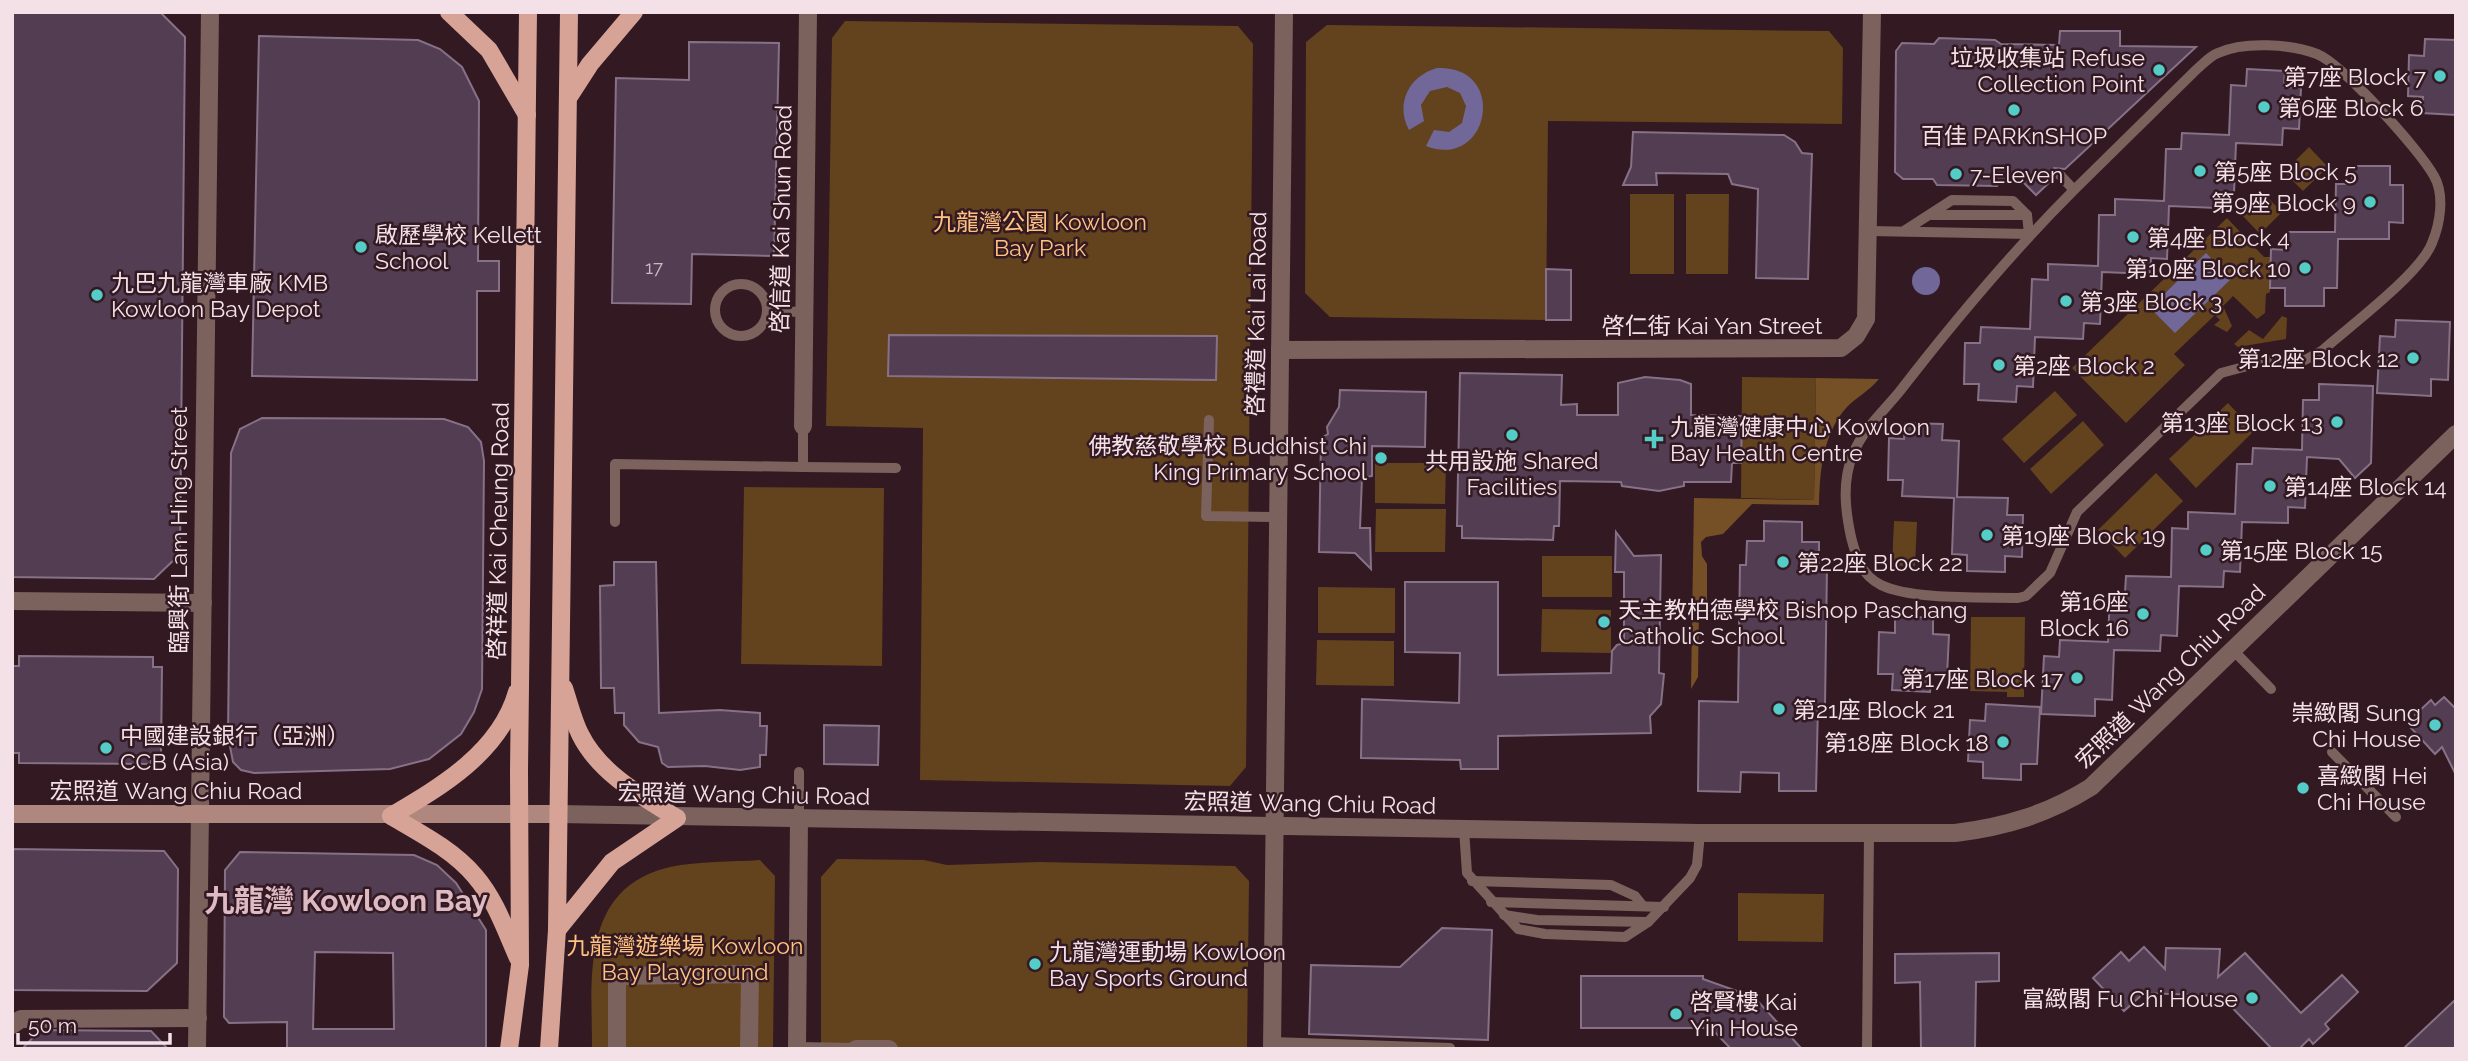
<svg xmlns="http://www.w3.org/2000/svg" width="2468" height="1061" font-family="Raleway,'Noto Sans TC',sans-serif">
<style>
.green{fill:#63421e}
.forest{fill:#754f26}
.water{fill:#716899}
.building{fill:#523d52;stroke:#877187;stroke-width:2;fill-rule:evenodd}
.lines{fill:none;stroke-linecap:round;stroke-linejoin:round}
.service{stroke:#7c625d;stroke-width:10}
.pedestrian{stroke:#7c625d;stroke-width:18}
.minor{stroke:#7c625d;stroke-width:18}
.tertiary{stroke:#7c625d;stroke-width:18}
.secondary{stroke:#af877e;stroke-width:18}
.primary{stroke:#d7a397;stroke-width:18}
.poi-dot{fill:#54cdc8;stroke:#331921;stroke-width:2.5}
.labels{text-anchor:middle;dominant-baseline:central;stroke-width:5;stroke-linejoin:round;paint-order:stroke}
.number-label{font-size:19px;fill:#ccb8c2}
.poi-label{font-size:23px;fill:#f4e1e7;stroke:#331921;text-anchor:start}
.street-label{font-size:23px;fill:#f4e1e7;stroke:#331921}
.park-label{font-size:23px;fill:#ffc283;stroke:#331921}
.district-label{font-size:30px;font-weight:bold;fill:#debac4;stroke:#331921}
</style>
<rect width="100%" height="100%" fill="#331921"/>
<g class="green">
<polygon points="845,21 1238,26 1253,44 1246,767 1230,786 920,780 923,428 826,426 832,38"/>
<polygon points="1327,25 1829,31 1843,48 1842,124 1548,121 1546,320 1330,317 1305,293 1306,42"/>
<polygon points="2309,147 2328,167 2303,191 2284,172"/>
<polygon points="2263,193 2282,212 2260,234 2241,214"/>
<rect x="1630" y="194" width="44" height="80"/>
<polygon points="1686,194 1729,194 1728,274 1686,274"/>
<polygon points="2227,218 2264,257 2271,257 2270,292 2266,294 2265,313 2257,319 2233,296 2223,306 2232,326 2227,332 2214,325 2220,320 2215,315 2174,354 2185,365 2126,423 2072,368"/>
<polygon points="2282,316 2287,318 2286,339 2238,347 2234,344 2249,330 2263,339"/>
<polygon points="1742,377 1816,378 1814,500 1741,498"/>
<polygon points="2055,391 2077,415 2024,463 2002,439"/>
<polygon points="2228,403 2254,431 2196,488 2169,459"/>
<polygon points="2083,421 2104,445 2051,494 2030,469"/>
<polygon points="1375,463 1446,463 1445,504 1375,503"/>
<polygon points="2156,473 2183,501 2125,558 2098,530"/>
<polygon points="744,487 884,488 882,666 741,664"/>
<polygon points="1376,509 1446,509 1445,552 1375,552"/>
<polygon points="1894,521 1917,522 1915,566 1892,566"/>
<rect x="1542" y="556" width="70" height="41"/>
<polygon points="1318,587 1395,588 1395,633 1318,633"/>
<polygon points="1542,609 1611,610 1611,653 1541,652"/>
<polygon points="1971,617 2025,617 2024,697 2007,697 2007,692 1970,691"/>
<polygon points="1317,640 1394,641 1394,686 1316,685"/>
<polygon points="837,859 924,860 947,865 1040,862 1235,866 1249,881 1247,1049 821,1049 821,877"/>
<path d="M760,860L775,876L773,1049H592C592,977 580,888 670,867C698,861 731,862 760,860Z"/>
<polygon points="1738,893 1824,894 1823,942 1738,941"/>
</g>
<path class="forest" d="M1816,378L1879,379C1869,392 1852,399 1842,413C1822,440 1820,472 1819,505L1752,504L1723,534L1706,537L1701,542L1702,556L1707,564V601L1699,610L1698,677L1691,689L1694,498L1814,500Z"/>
<g class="water">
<path d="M1437,68C1509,65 1490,171 1426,146L1434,130L1449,132L1462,123L1466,106L1460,93L1447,87L1430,91L1421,105L1424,121L1409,130C1395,103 1409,76 1437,68Z"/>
<polygon points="2206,253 2231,279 2175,333 2150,308"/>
<circle cx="1926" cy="281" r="14"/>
</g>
<g class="building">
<polygon points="12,12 160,12 185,37 180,554 154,579 12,577"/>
<polygon points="2060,31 2120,31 2120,46 2196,47 2065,169 2054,168 2051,172 2053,179 2036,195 2022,181 2000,181 1997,186 1937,185 1933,179 1903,179 1895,172 1896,51 1902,43 1934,44 1939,38 1995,40 2001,44 2059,45"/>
<polygon points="259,36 418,40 440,49 462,67 479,101 478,261 499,261 499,291 477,291 477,380 252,376"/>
<polygon points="2425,39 2456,40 2456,115 2422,113 2423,97 2408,96 2409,55 2424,56"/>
<polygon points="689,42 779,43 774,256 692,254 691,304 612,303 616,78 689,80"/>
<polygon points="2247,69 2285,71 2284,87 2301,88 2299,129 2283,128 2282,145 2236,143 2234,193 2218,192 2217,208 2169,206 2167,259 2151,258 2150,274 2102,272 2100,324 2084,323 2083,339 2035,337 2033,387 2017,386 2016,402 1978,400 1979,384 1964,384 1965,343 1980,343 1981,327 2030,329 2032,279 2048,280 2048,264 2098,266 2099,215 2115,215 2115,199 2164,201 2166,149 2181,149 2182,133 2229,135 2231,85 2246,86"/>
<polygon points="1633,132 1784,135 1795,142 1802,153 1812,154 1808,279 1756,278 1758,189 1732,184 1728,174 1656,173 1657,185 1623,185 1631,167"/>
<polygon points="2352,166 2390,166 2390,185 2403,185 2403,223 2389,222 2389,239 2338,239 2337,288 2324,288 2324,306 2285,306 2285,288 2270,288 2271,249 2286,250 2286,232 2335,232 2336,184 2352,184"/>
<polygon points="1546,269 1571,270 1571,320 1546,320"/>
<polygon points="2396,320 2450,322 2448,380 2431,379 2431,396 2377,393 2380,336 2395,337"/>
<polygon points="889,335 1217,336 1216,380 888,376"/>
<polygon points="1460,373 1562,375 1561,405 1577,404 1577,415 1618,415 1618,383 1645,377 1680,380 1691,384 1691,415 1742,416 1741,463 1732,463 1731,482 1684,482 1684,486 1659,491 1622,486 1621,482 1560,481 1559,526 1554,526 1553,540 1462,538 1462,526 1457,526"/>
<polygon points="2319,384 2373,386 2371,463 2355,478 2339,459 2307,457 2305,508 2288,507 2288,523 2242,522 2240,572 2224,571 2223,587 2179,586 2177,636 2161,635 2160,651 2114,650 2112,700 2095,699 2095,716 2041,714 2044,656 2059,657 2060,640 2108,642 2110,592 2125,592 2126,576 2171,577 2172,528 2188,529 2188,512 2235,514 2237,464 2252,464 2253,448 2302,450 2303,400 2319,400"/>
<polygon points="1340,390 1426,392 1425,447 1372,446 1372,476 1362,478 1360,528 1370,528 1371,569 1355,553 1319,552 1321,438 1328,434 1327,427 1339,407"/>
<polygon points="262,418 444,419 468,427 481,442 484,461 482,689 474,712 461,734 429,759 390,769 254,773 241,770 233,762 228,736 231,453 240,429"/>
<polygon points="1905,423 1943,424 1942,440 1959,441 1957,497 2008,498 2007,515 2023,515 2022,557 2005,556 2005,572 1967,571 1967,555 1952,554 1954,498 1902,496 1903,480 1888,480 1889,438 1904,439"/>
<polygon points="1764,521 1802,522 1802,542 1819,542 1819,566 1827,566 1825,706 1818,706 1816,791 1779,791 1779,773 1741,772 1740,792 1698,791 1699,701 1738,702 1740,565 1746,565 1747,541 1764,541"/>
<polygon points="1616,532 1634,556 1661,555 1659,673 1664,674 1661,704 1650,716 1651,733 1498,736 1498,769 1461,769 1460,760 1361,758 1362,699 1459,703 1460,653 1405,652 1405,582 1498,582 1498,675 1611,673 1612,651 1617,645 1624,643 1624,572 1615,572"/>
<polygon points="614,562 656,562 659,713 720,710 760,713 760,726 767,726 766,755 760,755 760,767 740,770 705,766 668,767 662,763 658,747 639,742 624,725 624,713 615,713 614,688 601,688 600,586 614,585"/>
<polygon points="1895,616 1933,618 1933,634 1949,635 1947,676 1931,676 1930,692 1892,690 1893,674 1878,674 1879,632 1895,633"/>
<polygon points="19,656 153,657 153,667 162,667 161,756 151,756 151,764 19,763 19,753 12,753 12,666 19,666"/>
<polygon points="2444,697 2456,709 2456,775 2442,747 2435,754 2411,728 2420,719 2415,715 2431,700 2435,705"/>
<polygon points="1986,704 2040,707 2037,764 2021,764 2021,780 1983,778 1983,762 1968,761 1970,720 1985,721"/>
<polygon points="824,725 879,726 878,765 824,764"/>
<polygon points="12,849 164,851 178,869 177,963 147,991 12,990"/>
<path d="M240,852L414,855L437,865L456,883L486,930V1049H287V1022L229,1023L224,1017L225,870ZM315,952L393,953L394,1029H313Z"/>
<polygon points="1442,928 1492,930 1488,1040 1309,1034 1311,965 1400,967"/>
<polygon points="2144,947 2165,969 2166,948 2220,949 2218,977 2245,953 2301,1013 2342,975 2358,992 2325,1024 2329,1029 2313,1044 2309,1039 2299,1049 2272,1049 2221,996 2144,993 2124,1011 2093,978 2121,952 2129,961"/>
<polygon points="1999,953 1999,981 1976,982 1975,1049 1921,1049 1920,982 1895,983 1895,954"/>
<polygon points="1581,976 1703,976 1703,979 1754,997 1802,1049 1731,1049 1711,1028 1581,1028"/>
<polygon points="2456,999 2456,1049 2403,1049"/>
<polygon points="40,1030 151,1031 168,1049 22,1049"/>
</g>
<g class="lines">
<g class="service">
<path d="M2059,174L2074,190C2011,253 1955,320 1900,391C1883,412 1863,429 1853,454C1842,481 1845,509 1851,537C1856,557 1861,575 1881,585C1912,600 1981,597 2018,598L2026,596L2050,573L2077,512L2221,373L2270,360H2305L2323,350C2350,326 2420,274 2432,243C2440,224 2445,195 2434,176C2420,150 2342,64 2317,54C2291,44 2244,41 2218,53C2210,56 2203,64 2197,69L2074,190"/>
<polyline points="1932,215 2027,215"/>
<polyline points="1869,231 2029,234"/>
<polyline points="1904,231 1952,200 2013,201 2027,215 2029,234"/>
<circle cx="741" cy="310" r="26"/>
<polyline points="768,311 805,312"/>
<polyline points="1209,420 1206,516 1278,517"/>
<polyline points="803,467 896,468"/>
<polyline points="615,522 615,464 803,467 803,426"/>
<polyline points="2233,650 2271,689"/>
<polyline points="2332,752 2396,817"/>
<polyline points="799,819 799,772"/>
<polyline points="1464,829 1467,873 1518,929 1545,934 1625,937 1648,922 1690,878 1697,865 1700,833"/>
<polyline points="1472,881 1611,885 1635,896 1643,906"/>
<polyline points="1491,902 1664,907"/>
<polyline points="1504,915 1537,920 1648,922"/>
<polyline points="1272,1042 1450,1048"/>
<polyline points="797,1047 856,1048"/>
<polyline points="1867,1049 1869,834"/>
</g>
<g class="pedestrian">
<polyline points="617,1049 617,976 750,974 749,1049"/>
<polyline points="856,1049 889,1049"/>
</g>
<g class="minor">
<polyline points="1280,350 1841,348 1856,336 1866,319 1872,12"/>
<polyline points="803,426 808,12"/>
<polyline points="12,1025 21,1019 198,1018"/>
<polyline points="797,1049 799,819"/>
<polyline points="1272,1049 1284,12"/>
</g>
<g class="tertiary">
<polyline points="12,601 203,603"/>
<path d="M558,814L1700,833H1955C2005,827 2048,814 2091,787L2456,434"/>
<polyline points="197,1049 210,12"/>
</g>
<polyline class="secondary" points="12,814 558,814"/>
<g class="primary">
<polyline points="449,12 489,50 527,115"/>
<polyline points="570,95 590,64 634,12"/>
<path d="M517,692C500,752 442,786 391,816C420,833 453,850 475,876C495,899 506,931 518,958"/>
<path d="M557,930L612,862L677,818C641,796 599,773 580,734C573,720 569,703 564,688"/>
<polyline points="509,1049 520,965 519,771 528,12"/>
<polyline points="549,1049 557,930 569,12"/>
</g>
</g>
<g class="poi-dot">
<circle cx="2159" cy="70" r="7"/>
<circle cx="2440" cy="76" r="7"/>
<circle cx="2264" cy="107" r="7"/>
<circle cx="2014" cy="110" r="7"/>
<circle cx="2200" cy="171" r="7"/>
<circle cx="1956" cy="174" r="7"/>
<circle cx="2370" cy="202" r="7"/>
<circle cx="2133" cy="237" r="7"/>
<circle cx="361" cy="247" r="7"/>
<circle cx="2305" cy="268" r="7"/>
<circle cx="97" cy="295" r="7"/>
<circle cx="2066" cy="301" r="7"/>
<circle cx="2413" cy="358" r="7"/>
<circle cx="1999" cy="365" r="7"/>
<circle cx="2337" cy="422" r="7"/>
<circle cx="1512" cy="435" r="7"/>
<path d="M1650.5 428.5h7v7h7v7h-7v7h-7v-7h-7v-7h7z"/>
<circle cx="1381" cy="458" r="7"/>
<circle cx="2270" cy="486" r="7"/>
<circle cx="1987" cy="535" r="7"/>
<circle cx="2206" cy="550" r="7"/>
<circle cx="1783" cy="562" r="7"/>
<circle cx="2143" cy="614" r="7"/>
<circle cx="1604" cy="622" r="7"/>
<circle cx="2077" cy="678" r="7"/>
<circle cx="1779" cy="709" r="7"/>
<circle cx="2435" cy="725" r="7"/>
<circle cx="2003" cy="742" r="7"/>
<circle cx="106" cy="748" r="7"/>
<circle cx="2303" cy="788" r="7"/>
<circle cx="1035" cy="964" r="7"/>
<circle cx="2252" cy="998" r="7"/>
<circle cx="1676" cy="1014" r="7"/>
</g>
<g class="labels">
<g class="number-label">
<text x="654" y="267">17</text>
</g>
<g class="poi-label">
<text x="2145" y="57" text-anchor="end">垃圾收集站 Refuse<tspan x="2145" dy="26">Collection Point</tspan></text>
<text x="2426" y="76" text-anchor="end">第7座 Block 7</text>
<text x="2278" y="107">第6座 Block 6</text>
<text x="2014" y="135" text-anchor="middle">百佳 PARKnSHOP</text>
<text x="2214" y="171">第5座 Block 5</text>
<text x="1970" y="174">7-Eleven</text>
<text x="2356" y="202" text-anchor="end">第9座 Block 9</text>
<text x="375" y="234">啟歷學校 Kellett<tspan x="375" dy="26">School</tspan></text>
<text x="2147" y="237">第4座 Block 4</text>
<text x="2291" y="268" text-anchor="end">第10座 Block 10</text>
<text x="111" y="282">九巴九龍灣車廠 KMB<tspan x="111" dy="26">Kowloon Bay Depot</tspan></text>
<text x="2080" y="301">第3座 Block 3</text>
<text x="2399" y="358" text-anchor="end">第12座 Block 12</text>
<text x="2013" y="365">第2座 Block 2</text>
<text x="2323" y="422" text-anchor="end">第13座 Block 13</text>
<text x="1670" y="426">九龍灣健康中心 Kowloon<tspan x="1670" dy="26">Bay Health Centre</tspan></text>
<text x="1367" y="445" text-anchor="end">佛教慈敬學校 Buddhist Chi<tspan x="1367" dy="26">King Primary School</tspan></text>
<text x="1512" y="460" text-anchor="middle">共用設施 Shared<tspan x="1512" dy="26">Facilities</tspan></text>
<text x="2284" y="486">第14座 Block 14</text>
<text x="2001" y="535">第19座 Block 19</text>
<text x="2220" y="550">第15座 Block 15</text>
<text x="1797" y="562">第22座 Block 22</text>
<text x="2129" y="601" text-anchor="end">第16座<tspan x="2129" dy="26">Block 16</tspan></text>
<text x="1618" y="609">天主教柏德學校 Bishop Paschang<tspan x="1618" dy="26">Catholic School</tspan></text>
<text x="2063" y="678" text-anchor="end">第17座 Block 17</text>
<text x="1793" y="709">第21座 Block 21</text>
<text x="2421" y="712" text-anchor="end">崇緻閣 Sung<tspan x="2421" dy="26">Chi House</tspan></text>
<text x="120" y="735">中國建設銀行（亞洲）<tspan x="120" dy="26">CCB (Asia)</tspan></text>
<text x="1989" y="742" text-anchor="end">第18座 Block 18</text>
<text x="2317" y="775">喜緻閣 Hei<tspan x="2317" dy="26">Chi House</tspan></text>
<text x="1049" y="951">九龍灣運動場 Kowloon<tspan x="1049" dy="26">Bay Sports Ground</tspan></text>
<text x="2238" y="998" text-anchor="end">富緻閣 Fu Chi House</text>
<text x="1690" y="1001">啓賢樓 Kai<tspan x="1690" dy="26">Yin House</tspan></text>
</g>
<g class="street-label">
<text transform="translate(781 219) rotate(-89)">啓信道 Kai Shun Road</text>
<text transform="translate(1256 314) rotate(-89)">啓禮道 Kai Lai Road</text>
<text x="1712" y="325">啓仁街 Kai Yan Street</text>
<text transform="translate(178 530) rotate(-90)">臨興街 Lam Hing Street</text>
<text transform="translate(498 531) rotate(-89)">啓祥道 Kai Cheung Road</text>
<text transform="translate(2170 676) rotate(-44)">宏照道 Wang Chiu Road</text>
<text x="176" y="790">宏照道 Wang Chiu Road</text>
<text transform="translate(744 794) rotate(1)">宏照道 Wang Chiu Road</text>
<text transform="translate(1310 803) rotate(1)">宏照道 Wang Chiu Road</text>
</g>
<g class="park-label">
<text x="1040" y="221">九龍灣公園 Kowloon<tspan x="1040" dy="26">Bay Park</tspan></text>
<text x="685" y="945">九龍灣遊樂場 Kowloon<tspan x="685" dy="26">Bay Playground</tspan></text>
</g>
<g class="district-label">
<text x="346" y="900">九龍灣 Kowloon Bay</text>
</g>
</g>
<rect width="2468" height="1061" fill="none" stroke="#f4e1e7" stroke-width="28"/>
<path d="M18 1033v10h152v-10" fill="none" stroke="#f4e1e7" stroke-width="3.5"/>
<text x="28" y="1033" font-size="21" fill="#f4e1e7" stroke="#331921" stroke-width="5" paint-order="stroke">50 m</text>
</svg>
